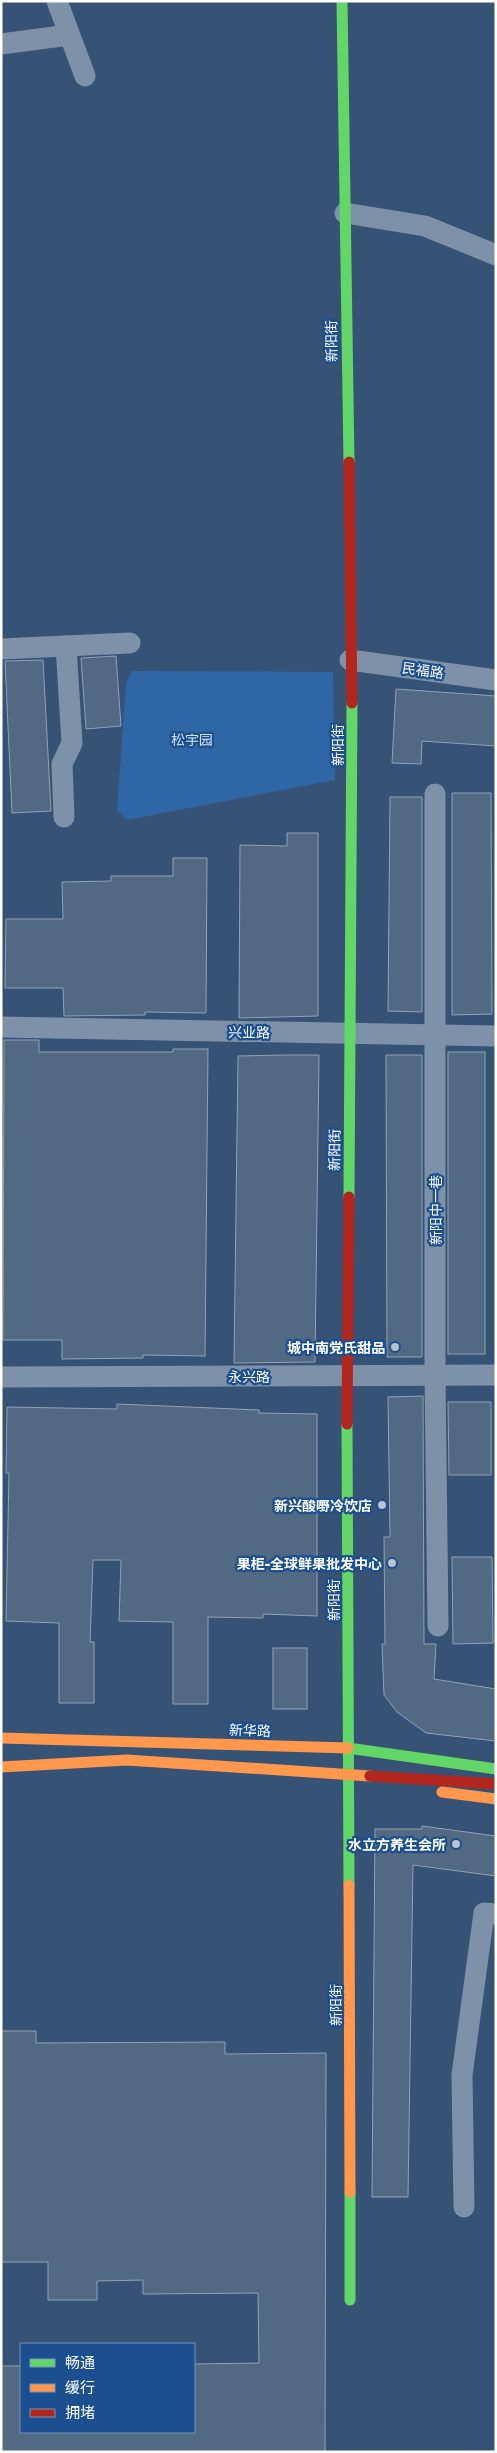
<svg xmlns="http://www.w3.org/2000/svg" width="497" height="2453" font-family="'Golos Text','Noto Sans SC',sans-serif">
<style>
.green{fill:#2f66a5}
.building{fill:#526984;stroke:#92a2b6}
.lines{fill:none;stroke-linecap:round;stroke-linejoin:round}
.street{stroke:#7d92a8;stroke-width:21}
.fast{stroke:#63d668;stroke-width:11}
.slow{stroke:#ff974d;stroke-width:11}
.jam{stroke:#b3261e;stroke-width:11}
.slow-bridge{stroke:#ff974d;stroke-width:11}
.jam-bridge{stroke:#b3261e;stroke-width:11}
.poi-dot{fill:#b9c2ce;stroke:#1b4f8f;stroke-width:2}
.labels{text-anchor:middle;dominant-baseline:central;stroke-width:4.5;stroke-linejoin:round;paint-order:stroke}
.street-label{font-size:14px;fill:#fff;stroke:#1b4f8f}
.park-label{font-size:14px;fill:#cfe3fa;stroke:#1b4f8f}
.poi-label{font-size:14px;font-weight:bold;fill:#fff;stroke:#1b4f8f;text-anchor:end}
</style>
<rect width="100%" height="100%" fill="#365274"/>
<polygon class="green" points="132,671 333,672 335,780 127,820 117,811 126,683"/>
<g class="building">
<polygon points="116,656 121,726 86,729 81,658"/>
<polygon points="43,660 51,811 12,813 5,661"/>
<polygon points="396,689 496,696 496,746 422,741 421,764 392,763"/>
<polygon points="452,793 491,793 492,1014 452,1015"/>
<polygon points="390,797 422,797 422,1012 388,1011"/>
<polygon points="287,833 318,833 318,1016 239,1018 240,845 287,846"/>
<polygon points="173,858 207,858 206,1013 145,1012 145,1015 64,1016 63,988 5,988 6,919 63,919 62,882 111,881 111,876 173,876"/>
<polygon points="4,1040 39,1040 39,1052 173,1052 173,1049 208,1049 205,1356 143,1355 143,1358 62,1359 62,1340 3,1340"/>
<rect x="448" y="1052" width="37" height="302"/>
<polygon points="284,1055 319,1055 315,1362 234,1363 238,1056"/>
<polygon points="386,1055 422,1055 422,1357 387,1357"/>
<polygon points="423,1396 424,1644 436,1644 434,1679 496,1689 496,1741 426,1733 397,1712 384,1695 382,1644 385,1644 384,1537 390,1537 388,1397"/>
<polygon points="448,1402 491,1402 491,1475 449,1475"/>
<polygon points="117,1404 259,1410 259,1413 317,1414 317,1616 263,1614 263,1618 208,1617 208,1704 173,1704 173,1622 119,1621 121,1560 93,1560 90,1642 94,1642 94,1703 59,1703 59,1623 6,1621 9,1473 6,1473 7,1407 117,1409"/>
<polygon points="452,1557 492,1557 493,1643 453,1644"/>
<rect x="273" y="1648" width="34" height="61"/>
<polygon points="422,1826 496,1836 496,1876 413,1865 408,2197 372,2197 375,1829 422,1829"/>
<polygon points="1,2031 36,2031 36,2043 225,2042 225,2054 326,2053 325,2452 1,2452 1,2366 21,2366 21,2432 194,2432 194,2364 259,2363 258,2293 143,2294 143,2280 97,2281 97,2300 48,2300 48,2262 1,2262"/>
</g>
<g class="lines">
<g class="street">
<polyline points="57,1 85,76"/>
<polyline points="1,44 69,35"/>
<polyline points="345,213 425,226 496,255"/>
<polyline points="1,649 130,643"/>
<polyline points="350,660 496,680"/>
<polyline points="435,794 435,1375 438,1626"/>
<polyline points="64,817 62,764 72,743 66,646"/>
<polyline points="1,1027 496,1036"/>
<polyline points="1,1377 496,1375"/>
<polyline points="464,2207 462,2075 484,1913 496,1914"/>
</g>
<g class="fast">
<polyline points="342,1 349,462"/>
<polyline points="349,1197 352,703"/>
<polyline points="347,1424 349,1885"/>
<polyline points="348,1748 496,1769"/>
<polyline points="350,2192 350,2300"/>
</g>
<g class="slow">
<polyline points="1,1738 348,1748"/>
<polyline points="442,1792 496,1799"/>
<polyline points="349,1885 350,2192"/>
</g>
<g class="jam">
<polyline points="349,462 352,703"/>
<polyline points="347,1424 349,1197"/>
</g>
<polyline class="slow-bridge" points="1,1767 127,1760 370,1776"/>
<polyline class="jam-bridge" points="370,1776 496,1784"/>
</g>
<g class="poi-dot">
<circle cx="395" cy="1347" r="5"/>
<circle cx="382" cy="1505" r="5"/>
<circle cx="392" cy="1563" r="5"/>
<circle cx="456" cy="1844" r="5"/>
</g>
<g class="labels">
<g class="street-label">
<text transform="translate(331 341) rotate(-91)">新阳街</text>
<text transform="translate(423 670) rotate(8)">民福路</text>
<text transform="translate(337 745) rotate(-90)">新阳街</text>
<text transform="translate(249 1032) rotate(1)">兴业路</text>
<text transform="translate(334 1150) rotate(-89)">新阳街</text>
<text transform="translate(435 1210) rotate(-90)">新阳中一巷</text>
<text x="249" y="1376">永兴路</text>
<text transform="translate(333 1600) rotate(-90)">新阳街</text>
<text transform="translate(250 1730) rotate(2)">新华路</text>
<text transform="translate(335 2005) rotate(-90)">新阳街</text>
</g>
<g class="park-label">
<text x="192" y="739">松宇园</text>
</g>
<g class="poi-label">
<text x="385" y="1347">城中南党氏甜品</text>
<text x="372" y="1505">新兴酸嘢冷饮店</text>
<text x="382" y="1563">果柜-全球鲜果批发中心</text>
<text x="446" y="1844">水立方养生会所</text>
</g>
</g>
<rect width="497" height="2453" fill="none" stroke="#ffffff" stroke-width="5"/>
<rect x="20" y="2343" width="175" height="90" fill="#1b4f8f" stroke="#7695bc"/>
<rect x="30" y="2359" width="25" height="8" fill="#63d668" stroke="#7695bc"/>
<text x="65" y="2368" font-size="15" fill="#ffffff">畅通</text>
<rect x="30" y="2384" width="25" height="8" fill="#ff974d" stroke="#7695bc"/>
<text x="65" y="2393" font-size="15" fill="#ffffff">缓行</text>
<rect x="30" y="2409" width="25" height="8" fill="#b3261e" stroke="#7695bc"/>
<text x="65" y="2418" font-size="15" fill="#ffffff">拥堵</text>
</svg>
